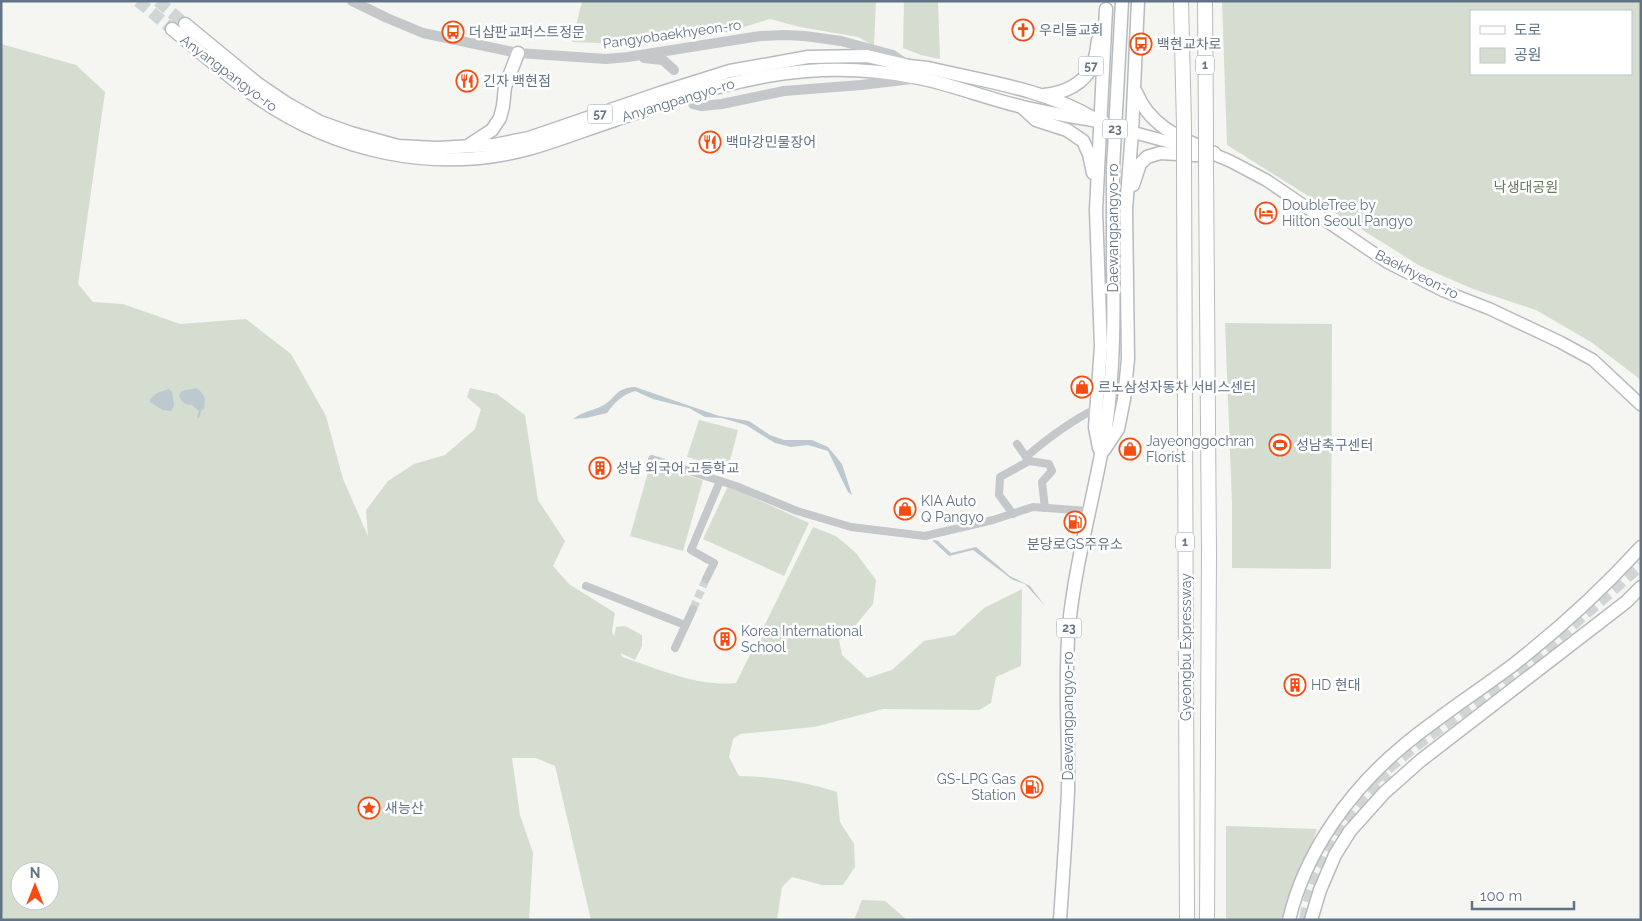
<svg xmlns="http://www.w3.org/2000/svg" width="1642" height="921" font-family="Raleway,'Noto Sans KR',sans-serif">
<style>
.green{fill:#d5ddd1;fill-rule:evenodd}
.water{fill:#bdc9cf}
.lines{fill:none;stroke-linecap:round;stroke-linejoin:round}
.minor-tunnel{stroke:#d0d5d6;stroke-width:8;stroke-dasharray:8 4;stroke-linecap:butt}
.primary-tunnel{stroke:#d0d5d6;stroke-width:12;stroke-dasharray:12 6;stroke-linecap:butt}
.trunk-tunnel{stroke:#d0d5d6;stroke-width:12;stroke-dasharray:12 6;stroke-linecap:butt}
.secondary-casing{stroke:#b8bdc2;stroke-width:14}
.primary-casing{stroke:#b7bbbf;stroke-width:15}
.trunk-casing{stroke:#b8bbbe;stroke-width:15}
.motorway-casing{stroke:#b8bbbe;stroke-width:16}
.minor{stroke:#c4c8cb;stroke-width:8}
.tertiary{stroke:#c4c8cb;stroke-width:10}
.secondary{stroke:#fff;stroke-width:11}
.primary{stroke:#fff;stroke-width:12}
.trunk{stroke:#fff;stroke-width:12}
.motorway{stroke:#fff;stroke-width:14}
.primary-bridge-casing{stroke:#b7bbbf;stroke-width:15;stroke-linecap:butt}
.motorway-bridge-casing{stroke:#b8bbbe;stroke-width:16;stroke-linecap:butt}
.primary-bridge{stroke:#fff;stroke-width:12}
.motorway-bridge{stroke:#fff;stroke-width:14}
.labels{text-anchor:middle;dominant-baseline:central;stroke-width:5;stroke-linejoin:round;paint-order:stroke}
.shield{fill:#fff;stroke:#909eaa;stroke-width:1}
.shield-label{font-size:12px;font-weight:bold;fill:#617485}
.poi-label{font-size:14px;fill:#617485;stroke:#fff;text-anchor:start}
.street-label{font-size:14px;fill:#617485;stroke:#fff}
.park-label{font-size:14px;fill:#657b60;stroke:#fff}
</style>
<rect width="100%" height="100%" fill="#f5f5f1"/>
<g class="green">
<polygon points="582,1 876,1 874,46 858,37 800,27 770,19 728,32 689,32 621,44 572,42"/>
<polygon points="904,1 938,1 940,59 921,55 903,48"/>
<path d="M1222,1H1641V380L1591,342L1536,310L1473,289L1420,266L1227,145ZM1471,11H1631V74H1471Z"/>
<path d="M1,44L76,65L105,92L78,284L93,302L123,304L180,324L246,319L291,354L326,416L343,479L368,536L366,510L388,481L414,464L445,455L475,429L481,409L467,397L470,388L497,394L525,415L538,500L565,541L553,566L569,584L615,613L612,631L614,637L616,627L625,626L642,635V646L635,660L621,653L622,657C659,669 697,687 736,683L813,527L836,536L856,553L876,580L873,604L855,626L839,640L842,655L867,678L892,670L924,641L955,635L984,608L1022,589L1021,666L996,677L991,703L979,710L883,709L814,727L740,734L733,739L729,757L739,776C775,777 803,781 837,792L840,822L854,844L855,867L843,885H822L792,877L782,887L777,920H591L555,766L536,758H512L520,815L533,853L529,920H1ZM20,871H50V901H20Z"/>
<polygon points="1225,323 1332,324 1331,569 1232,568 1232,503"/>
<polygon points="699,420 738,430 728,468 687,457"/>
<polygon points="650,465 703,480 683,551 630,536"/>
<polygon points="728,486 809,523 784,576 703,539"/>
<polygon points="1226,826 1317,829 1312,845 1291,888 1281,920 1226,920"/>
<polygon points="862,900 885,901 907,920 854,920"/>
</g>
<g class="water">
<path d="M635,387L719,416L749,421L770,435L784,440H812L828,447L842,464L852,495L848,492L828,451L808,445L791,447L775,443L746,425L722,418L705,417L689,408L653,399L635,391C622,395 615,402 607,413L586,418L573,419C582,412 591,411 602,406C616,399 614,388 635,387Z"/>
<path d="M196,388C205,393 206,400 204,409L201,411L199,419L197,417L199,411L192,405C185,405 181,402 179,395L182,391Z"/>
<polygon points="169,389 172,392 174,406 171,411 163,410 150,402 150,399 157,393"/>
<polygon points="934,540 938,541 951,553 976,547 1010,576 1030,586 1045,606 1025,584 1013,580 973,550 949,556 933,541"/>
</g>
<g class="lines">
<polyline class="minor-tunnel" points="693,609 706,579"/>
<g class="primary-tunnel">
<polyline points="138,1 172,29"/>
<polyline points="158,1 185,24"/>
</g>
<g class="trunk-tunnel">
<polyline points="1374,780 1412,748 1522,669 1641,565"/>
<path d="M1305,920C1307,909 1309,897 1314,886C1330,844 1357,806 1390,776"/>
</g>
<g class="secondary-casing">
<g id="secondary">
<polyline points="1132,132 1191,148"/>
<polyline points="1206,151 1230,161 1266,180 1387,262 1444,291 1490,309 1560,342 1593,360 1641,405"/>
</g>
</g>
<g class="primary-casing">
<g id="primary">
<path d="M185,24L258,84L286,103L320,122L351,133L398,146L437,148L494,145L529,138L660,93L730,71L808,57L867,56L909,66L928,68C983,81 1044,89 1093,118"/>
<path d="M172,29C198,50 224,73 251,93C332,152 435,175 532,148C560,140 587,129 615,120C677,99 740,76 807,71C844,68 883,71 919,78C954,85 988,99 1023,107C1048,113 1073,117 1098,121C1109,124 1121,128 1132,132"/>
<path d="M1136,92C1150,127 1181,138 1214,153"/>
<path d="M1044,95C1064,93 1085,84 1093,64C1096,57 1097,48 1098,40"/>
<polyline points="1024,109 1036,120 1067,130 1083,141 1089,154 1093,173"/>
<polyline points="469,145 492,130 500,118 503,106 505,87 518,53"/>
<polyline points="1133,185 1140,164 1147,157 1160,153 1196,155 1214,153"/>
<polyline points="1099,448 1095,427 1101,347 1096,210 1106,9"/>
<polyline points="1104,450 1118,429 1124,399 1128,359 1126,209 1132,132 1138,1"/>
<path d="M1060,920C1063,877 1066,834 1068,791C1069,736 1064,680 1069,625C1076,558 1095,494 1106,427C1114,371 1114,315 1113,258"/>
</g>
</g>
<g class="trunk-casing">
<g id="trunk">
<path d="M1289,920C1305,852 1350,790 1403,746C1438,717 1477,692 1513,665C1559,629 1601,591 1641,547"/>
<polyline points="1311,920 1320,890 1335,855 1350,831 1384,793 1420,761 1626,602 1641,587"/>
</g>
</g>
<g class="motorway-casing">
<g id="motorway">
<polyline points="1181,1 1184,126"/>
<polyline points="1205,1 1206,129"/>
<polyline points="1184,164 1187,920"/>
<polyline points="1206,168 1209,554 1207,920"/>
</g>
</g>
<g class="minor">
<polyline points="1017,444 1029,461 1049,464 1052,471 1042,482 1045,508"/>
<path d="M1026,457C1048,438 1071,421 1097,408"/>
<polyline points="652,459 736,486 797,511 851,527 925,536 993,520 1033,507 1089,511"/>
<polyline points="1013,514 999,495 1000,477 1029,461"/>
<polyline points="706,579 714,563 691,550 720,481"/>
<polyline points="586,586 685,625"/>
<polyline points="675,648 693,609"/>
</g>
<g class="tertiary">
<polyline points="352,1 387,18 423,33 518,53 606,59 628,57 760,36 784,35 805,36 841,41 893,55 906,64"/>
<polyline points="644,58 663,60 674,70"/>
<polyline points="693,104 702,106 722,104 784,91 861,85 912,79"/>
</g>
<use href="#secondary" class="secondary"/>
<use href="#primary" class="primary"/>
<use href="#trunk" class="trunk"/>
<use href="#motorway" class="motorway"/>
<g class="primary-bridge-casing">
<polyline id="primary-bridge" points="1113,258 1113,168 1122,1"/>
</g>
<g class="motorway-bridge-casing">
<g id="motorway-bridge">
<polyline points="1184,126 1184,164"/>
<polyline points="1206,168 1206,129"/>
</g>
</g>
<use href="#primary-bridge" class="primary-bridge"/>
<use href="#motorway-bridge" class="motorway-bridge"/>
</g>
<defs>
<g id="church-ring" transform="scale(1.125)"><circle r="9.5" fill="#fff" stroke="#f44c12" stroke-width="1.5"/><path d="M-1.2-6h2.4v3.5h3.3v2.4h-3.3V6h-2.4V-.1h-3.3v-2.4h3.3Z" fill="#f44c12"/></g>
<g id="bus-ring" transform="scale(1.125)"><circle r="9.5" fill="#fff" stroke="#f44c12" stroke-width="1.5"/><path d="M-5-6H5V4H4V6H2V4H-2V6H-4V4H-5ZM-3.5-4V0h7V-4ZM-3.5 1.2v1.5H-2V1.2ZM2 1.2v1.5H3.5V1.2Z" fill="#f44c12"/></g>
<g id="restaurant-ring" transform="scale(1.125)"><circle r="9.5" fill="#fff" stroke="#f44c12" stroke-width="1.5"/><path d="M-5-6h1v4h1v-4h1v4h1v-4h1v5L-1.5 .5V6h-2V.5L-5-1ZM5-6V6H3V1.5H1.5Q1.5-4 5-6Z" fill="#f44c12"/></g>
<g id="hotel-ring" transform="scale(1.125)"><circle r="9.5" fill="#fff" stroke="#f44c12" stroke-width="1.5"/><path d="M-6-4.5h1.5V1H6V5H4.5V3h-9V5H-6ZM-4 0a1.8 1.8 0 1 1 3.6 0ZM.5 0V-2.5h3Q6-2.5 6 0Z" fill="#f44c12"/></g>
<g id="shop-ring" transform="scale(1.125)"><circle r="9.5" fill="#fff" stroke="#f44c12" stroke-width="1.5"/><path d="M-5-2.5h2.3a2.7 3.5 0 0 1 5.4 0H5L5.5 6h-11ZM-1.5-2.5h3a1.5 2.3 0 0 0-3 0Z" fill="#f44c12"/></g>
<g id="stadium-ring" transform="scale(1.125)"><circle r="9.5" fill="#fff" stroke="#f44c12" stroke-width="1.5"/><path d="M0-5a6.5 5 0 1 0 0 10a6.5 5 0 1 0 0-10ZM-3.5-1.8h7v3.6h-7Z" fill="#f44c12"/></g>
<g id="building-ring" transform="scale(1.125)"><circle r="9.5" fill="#fff" stroke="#f44c12" stroke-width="1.5"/><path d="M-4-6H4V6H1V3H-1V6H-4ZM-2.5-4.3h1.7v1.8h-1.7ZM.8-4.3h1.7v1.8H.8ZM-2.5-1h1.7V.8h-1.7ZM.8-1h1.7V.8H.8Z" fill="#f44c12"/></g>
<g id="fuel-ring" transform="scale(1.125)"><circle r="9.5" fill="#fff" stroke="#f44c12" stroke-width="1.5"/><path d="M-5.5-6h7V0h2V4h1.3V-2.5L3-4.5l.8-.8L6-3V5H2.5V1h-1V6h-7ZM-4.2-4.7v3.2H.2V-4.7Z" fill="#f44c12"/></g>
<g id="sight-ring" transform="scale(1.125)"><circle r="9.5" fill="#fff" stroke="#f44c12" stroke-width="1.5"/><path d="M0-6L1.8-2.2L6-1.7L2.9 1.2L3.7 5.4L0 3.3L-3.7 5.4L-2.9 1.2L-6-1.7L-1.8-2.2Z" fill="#f44c12"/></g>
</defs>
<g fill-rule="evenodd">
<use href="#church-ring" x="1023" y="30"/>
<use href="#bus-ring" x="453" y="32"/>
<use href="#bus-ring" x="1141" y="44"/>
<use href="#restaurant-ring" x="467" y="81"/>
<use href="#restaurant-ring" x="710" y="142"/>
<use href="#hotel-ring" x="1266" y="213"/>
<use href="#shop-ring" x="1082" y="387"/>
<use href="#stadium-ring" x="1280" y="445"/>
<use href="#shop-ring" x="1130" y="449"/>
<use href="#building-ring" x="600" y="468"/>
<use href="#shop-ring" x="905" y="509"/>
<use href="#fuel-ring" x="1075" y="522"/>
<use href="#building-ring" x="725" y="639"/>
<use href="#building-ring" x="1295" y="685"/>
<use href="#fuel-ring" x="1032" y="787"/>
<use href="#sight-ring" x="369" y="808"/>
</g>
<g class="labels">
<g class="shield">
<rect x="1196" y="55.5" width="18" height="19" rx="4"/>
<rect x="1078.5" y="56.5" width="25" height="19" rx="4"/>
<rect x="587.5" y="104.5" width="25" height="19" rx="4"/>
<rect x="1102.5" y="119.5" width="25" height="19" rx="4"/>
<rect x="1176" y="532.5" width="18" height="19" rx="4"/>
<rect x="1056.5" y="618.5" width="25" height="19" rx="4"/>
</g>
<g class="shield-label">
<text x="1205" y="65">1</text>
<text x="1091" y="66">57</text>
<text x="600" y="114">57</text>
<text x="1115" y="129">23</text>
<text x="1185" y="542">1</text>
<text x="1069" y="628">23</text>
</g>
<g class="poi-label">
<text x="1039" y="30">우리들교회</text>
<text x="469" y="32">더샵판교퍼스트정문</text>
<text x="1157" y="44">백현교차로</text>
<text x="483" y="81">긴자 백현점</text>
<text x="726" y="142">백마강민물장어</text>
<text x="1282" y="205">DoubleTree by<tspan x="1282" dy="16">Hilton Seoul Pangyo</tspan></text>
<text x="1098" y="387">르노삼성자동차 서비스센터</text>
<text x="1146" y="441">Jayeonggochran<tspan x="1146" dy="16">Florist</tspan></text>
<text x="1296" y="445">성남축구센터</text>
<text x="616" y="468">성남 외국어 고등학교</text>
<text x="921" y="501">KIA Auto<tspan x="921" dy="16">Q Pangyo</tspan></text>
<text x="1075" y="544" text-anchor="middle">분당로GS주유소</text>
<text x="741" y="631">Korea International<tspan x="741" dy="16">School</tspan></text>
<text x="1311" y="685">HD 현대</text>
<text x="1016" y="779" text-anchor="end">GS-LPG Gas<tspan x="1016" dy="16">Station</tspan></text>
<text x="385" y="808">새능산</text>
</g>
<g class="street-label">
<text transform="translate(672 34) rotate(-8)">Pangyobaekhyeon-ro</text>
<text transform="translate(229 73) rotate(37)">Anyangpangyo-ro</text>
<text transform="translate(678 100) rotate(-17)">Anyangpangyo-ro</text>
<text transform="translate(1113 228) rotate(-90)">Daewangpangyo-ro</text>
<text transform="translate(1417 274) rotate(27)">Baekhyeon-ro</text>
<text transform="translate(1186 647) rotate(-90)">Gyeongbu Expressway</text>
<text transform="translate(1068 716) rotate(-90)">Daewangpangyo-ro</text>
</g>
<g class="park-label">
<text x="1526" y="187">낙생대공원</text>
</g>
</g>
<rect width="1642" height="921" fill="none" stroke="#617485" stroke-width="5"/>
<rect x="1470" y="10" width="162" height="65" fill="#ffffff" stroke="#c0c7ce"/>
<rect x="1480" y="26" width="25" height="8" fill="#ffffff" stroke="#c0c7ce"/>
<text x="1514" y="35" font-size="15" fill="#617485">도로</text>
<rect x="1480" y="48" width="25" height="15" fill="#d5ddd1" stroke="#c0c7ce"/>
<text x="1514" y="60" font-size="15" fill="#617485">공원</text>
<g transform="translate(35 886)"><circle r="24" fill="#ffffff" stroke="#c0c7ce"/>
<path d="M0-4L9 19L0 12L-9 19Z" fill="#f44c12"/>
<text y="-8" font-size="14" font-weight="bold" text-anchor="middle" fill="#617485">N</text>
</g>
<path d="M1472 901v8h102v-8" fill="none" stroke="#617485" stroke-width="2.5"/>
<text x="1480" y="901" font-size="15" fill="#617485" stroke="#ffffff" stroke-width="4" paint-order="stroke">100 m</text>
</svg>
